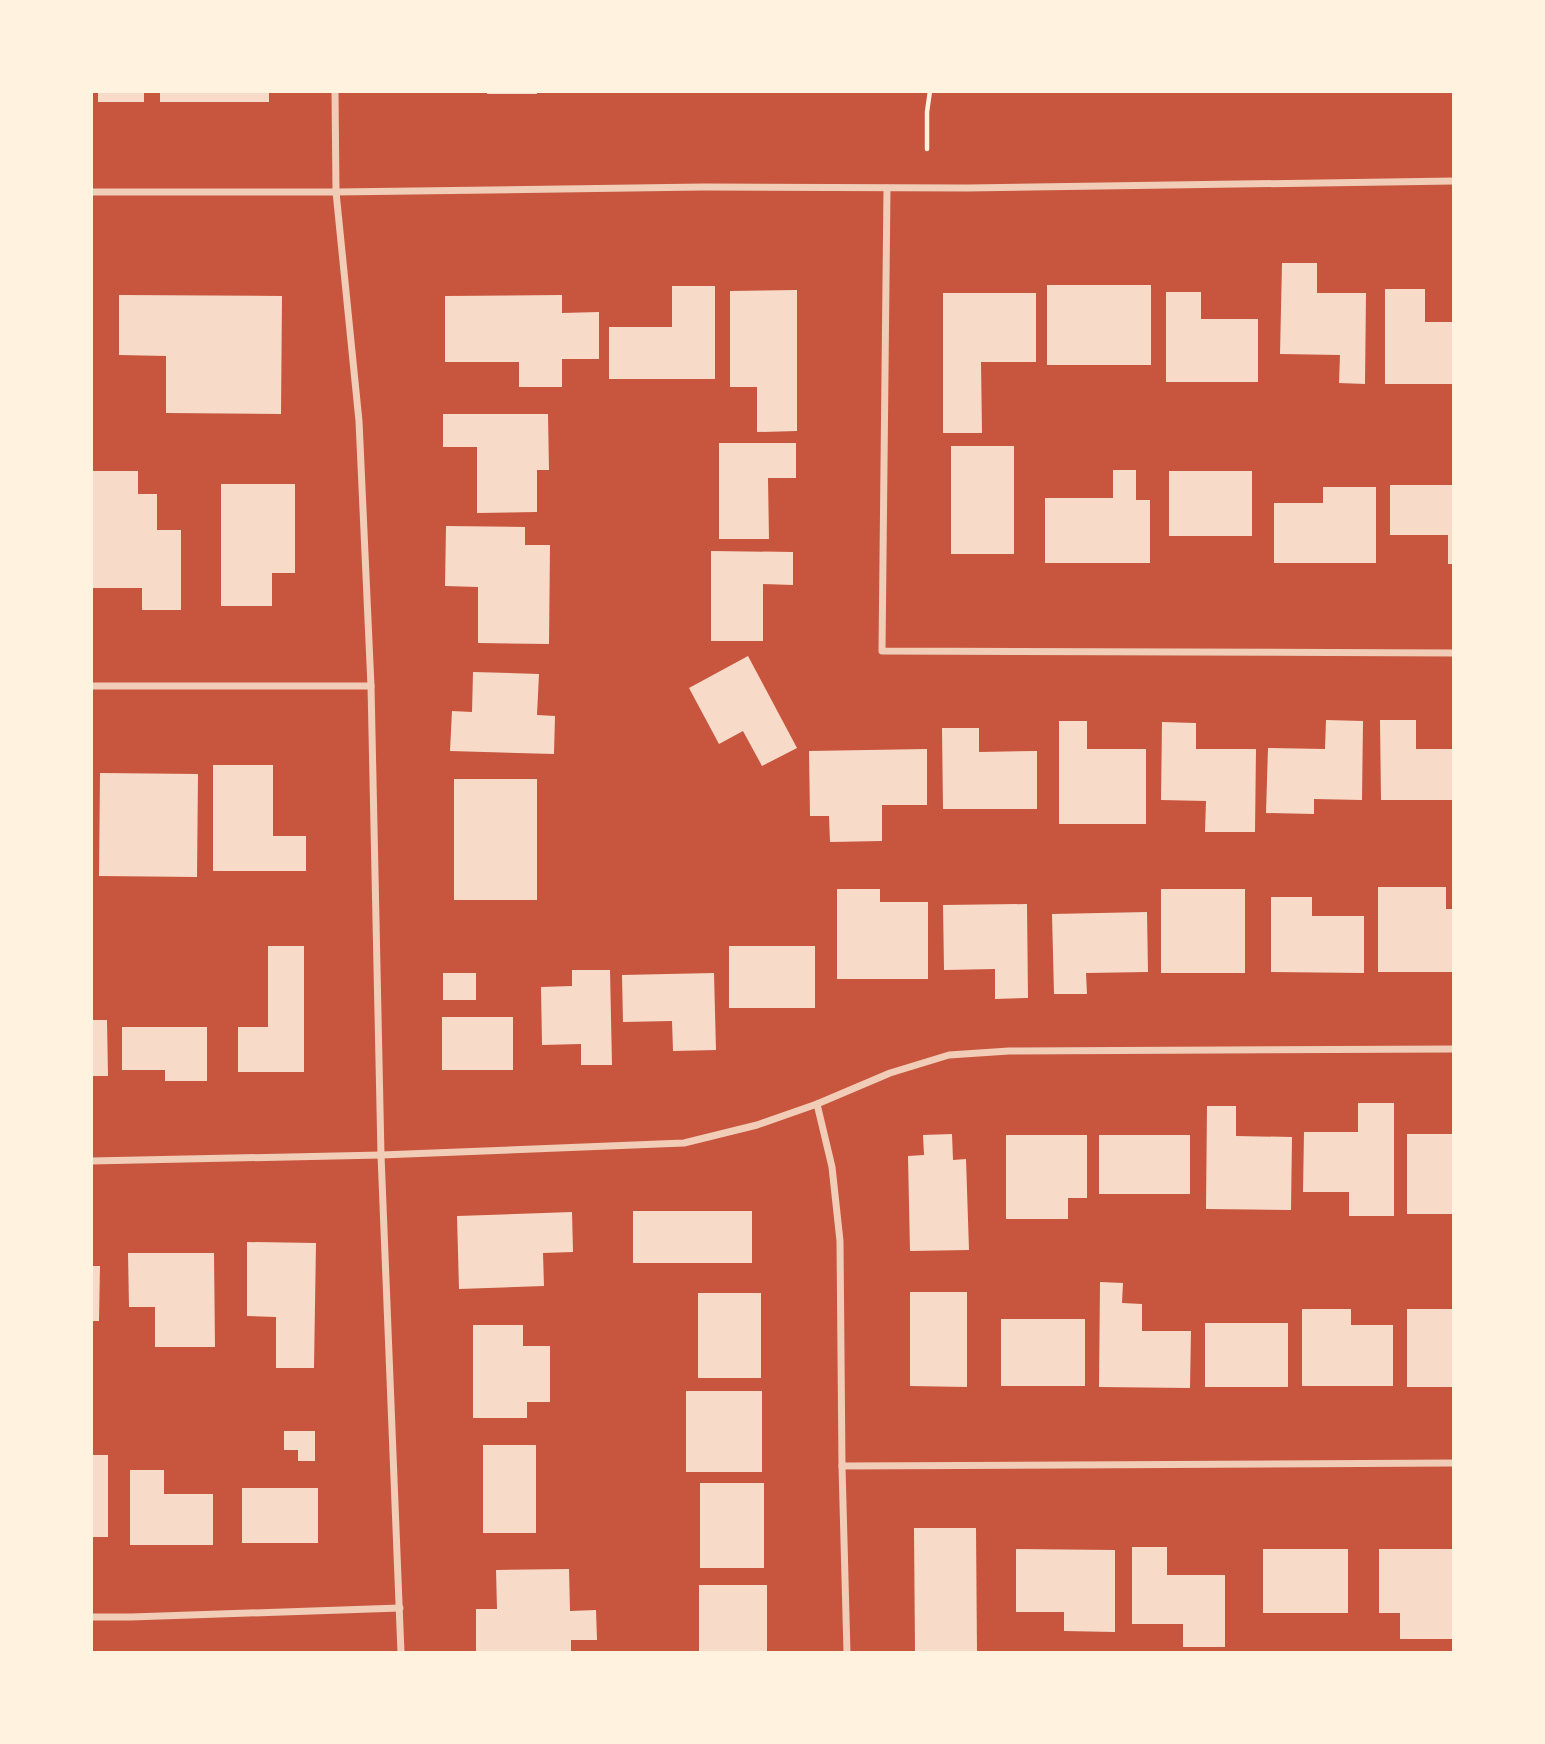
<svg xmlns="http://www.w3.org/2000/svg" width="1545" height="1744" font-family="Inter,sans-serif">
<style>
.building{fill:#f7dbc8}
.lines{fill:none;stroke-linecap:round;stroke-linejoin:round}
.path{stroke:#fff3e0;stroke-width:4.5}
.minor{stroke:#f1ccb7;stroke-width:7}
</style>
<rect width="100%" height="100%" fill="#c8553d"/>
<g class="building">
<rect x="98" y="91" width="46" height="11"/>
<rect x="160" y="91" width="109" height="11"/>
<rect x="487" y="91" width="50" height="3"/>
<polygon points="1282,263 1317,263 1317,293 1366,293 1365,384 1339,383 1340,355 1280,354"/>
<rect x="1047" y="285" width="104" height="80"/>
<polygon points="672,286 715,286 715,379 609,379 609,327 672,327"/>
<polygon points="1385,289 1425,289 1425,322 1454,322 1454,384 1385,384"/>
<polygon points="797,290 797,431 757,432 757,387 730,387 730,291"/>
<polygon points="1166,292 1201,292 1201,319 1258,319 1258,382 1166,382"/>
<polygon points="943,293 1036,293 1036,362 981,362 982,433 943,433"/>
<polygon points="119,295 282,296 281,414 166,413 166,356 119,355"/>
<polygon points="562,295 562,313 599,312 599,359 562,359 562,387 519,387 519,362 445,362 445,296"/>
<polygon points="443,414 548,414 549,470 537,470 537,512 477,513 477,447 443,447"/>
<polygon points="719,443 796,443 796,478 768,478 769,539 719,539"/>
<rect x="951" y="446" width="63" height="108"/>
<polygon points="1113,470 1136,470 1136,500 1150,500 1150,563 1045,563 1045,498 1113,498"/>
<polygon points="93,471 138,471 138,494 157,494 157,530 181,530 181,610 142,610 142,588 93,588"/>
<rect x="1169" y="471" width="83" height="65"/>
<polygon points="221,484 295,484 295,573 272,573 272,606 221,606"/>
<polygon points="1390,485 1454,485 1454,564 1448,564 1448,535 1390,535"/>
<polygon points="1323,487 1376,487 1376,563 1274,563 1274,503 1323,503"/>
<polygon points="446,526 525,527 525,545 550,545 549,644 478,643 478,587 445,586"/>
<polygon points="711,551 793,552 793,585 763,584 763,641 711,641"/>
<polygon points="748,656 797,748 762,766 743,731 719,744 689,688"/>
<polygon points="473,672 539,674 537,715 555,716 554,754 450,751 452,711 472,712"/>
<polygon points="1326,720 1363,721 1362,800 1314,799 1314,814 1266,813 1268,748 1325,749"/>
<polygon points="1380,720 1416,720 1416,749 1454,749 1454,800 1381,800"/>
<polygon points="1059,721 1087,721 1087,749 1146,749 1146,824 1059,824"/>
<polygon points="1162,722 1196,723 1196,749 1256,749 1255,832 1205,832 1206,801 1161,800"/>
<polygon points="942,728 979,728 979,752 1037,751 1037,809 943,809"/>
<polygon points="927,749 927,805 882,805 882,841 830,842 829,816 810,816 809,751"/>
<polygon points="213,765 273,765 273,836 306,836 306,871 213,871"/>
<polygon points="100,773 198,774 197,877 99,876"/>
<rect x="454" y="779" width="83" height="121"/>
<polygon points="1378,887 1446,887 1446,909 1454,909 1454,972 1378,972"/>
<polygon points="837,889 880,889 880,902 928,902 928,979 837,979"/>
<rect x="1161" y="889" width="84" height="84"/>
<polygon points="1271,897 1312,897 1312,916 1364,916 1364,973 1271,972"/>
<polygon points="1027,904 1028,998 995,999 995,969 944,970 943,905"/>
<polygon points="1147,912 1148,972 1086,973 1087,994 1054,994 1052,914"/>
<polygon points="268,946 304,946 304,1072 238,1072 238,1027 268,1027"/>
<rect x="729" y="946" width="86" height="62"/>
<polygon points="572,970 610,970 612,1065 581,1065 581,1044 542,1045 541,987 572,986"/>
<rect x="443" y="973" width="33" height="27"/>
<polygon points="714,973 716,1050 673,1051 672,1021 623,1022 622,975"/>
<rect x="442" y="1017" width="71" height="53"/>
<polygon points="91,1020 107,1020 108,1076 91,1076"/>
<polygon points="122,1027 207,1027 207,1081 165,1081 165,1070 122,1070"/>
<polygon points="1358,1103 1394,1103 1394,1216 1349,1216 1349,1192 1303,1192 1304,1132 1358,1132"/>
<polygon points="1207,1106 1236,1106 1236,1136 1292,1137 1291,1210 1206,1209"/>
<polygon points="952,1134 953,1160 966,1159 969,1250 910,1251 908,1156 924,1155 923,1135"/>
<rect x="1407" y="1134" width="47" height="80"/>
<polygon points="1006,1135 1087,1135 1087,1198 1068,1198 1068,1219 1006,1219"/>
<rect x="1099" y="1135" width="91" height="59"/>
<rect x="633" y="1211" width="119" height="52"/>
<polygon points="572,1212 573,1252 543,1253 544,1286 459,1289 457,1216"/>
<polygon points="247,1242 316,1243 314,1368 276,1368 276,1317 247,1316"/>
<polygon points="128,1253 214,1253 215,1347 155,1347 155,1307 129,1307"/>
<polygon points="91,1266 100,1266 99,1321 91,1321"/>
<polygon points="1100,1282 1123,1283 1122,1303 1142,1304 1142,1331 1191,1331 1190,1388 1099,1387"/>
<polygon points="910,1292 967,1292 967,1387 910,1386"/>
<rect x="698" y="1293" width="63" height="85"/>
<polygon points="1302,1309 1351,1309 1351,1325 1393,1325 1393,1386 1302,1386"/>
<rect x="1407" y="1309" width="47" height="78"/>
<rect x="1001" y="1319" width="84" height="67"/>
<rect x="1205" y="1323" width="83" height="64"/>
<polygon points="473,1325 523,1325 523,1346 550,1346 550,1402 527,1402 527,1418 473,1418"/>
<rect x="686" y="1391" width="76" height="81"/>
<polygon points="284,1431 315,1431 315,1461 298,1461 298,1450 284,1450"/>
<rect x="483" y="1445" width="53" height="88"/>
<rect x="91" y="1455" width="17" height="82"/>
<polygon points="130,1470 164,1470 164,1494 213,1494 213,1545 130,1545"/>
<rect x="700" y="1483" width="64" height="85"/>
<rect x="242" y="1488" width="76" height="55"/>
<polygon points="914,1528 976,1528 977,1653 915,1653"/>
<polygon points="1132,1547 1167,1547 1167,1575 1225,1575 1225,1647 1183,1647 1183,1624 1132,1624"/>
<polygon points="1016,1549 1115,1550 1115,1632 1064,1631 1064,1612 1016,1612"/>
<rect x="1263" y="1549" width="85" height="64"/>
<polygon points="1379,1549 1454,1549 1454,1639 1400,1639 1400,1613 1379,1613"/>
<polygon points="569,1569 570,1611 596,1610 597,1640 571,1640 571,1653 476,1653 476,1609 497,1609 496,1570"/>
<rect x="699" y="1585" width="68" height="68"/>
</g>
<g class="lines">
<polyline class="path" points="927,149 927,112 930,91"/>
<g class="minor">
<polyline points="335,91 336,192 359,421 371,686 381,1155 401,1653"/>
<polyline points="887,188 882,651 1454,653"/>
<polyline points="91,192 336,192 703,187 967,188 1454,181"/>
<polyline points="91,686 371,686"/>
<polyline points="817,1104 832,1167 840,1241 842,1466 847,1653"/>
<polyline points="91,1161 381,1155 684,1143 757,1125 817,1104 890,1073 949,1055 1009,1051 1454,1049"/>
<polyline points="842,1466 1454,1463"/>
<polyline points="91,1617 131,1617 400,1608"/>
</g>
</g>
<rect width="1545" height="1744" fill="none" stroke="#fff3e0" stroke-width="186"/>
</svg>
